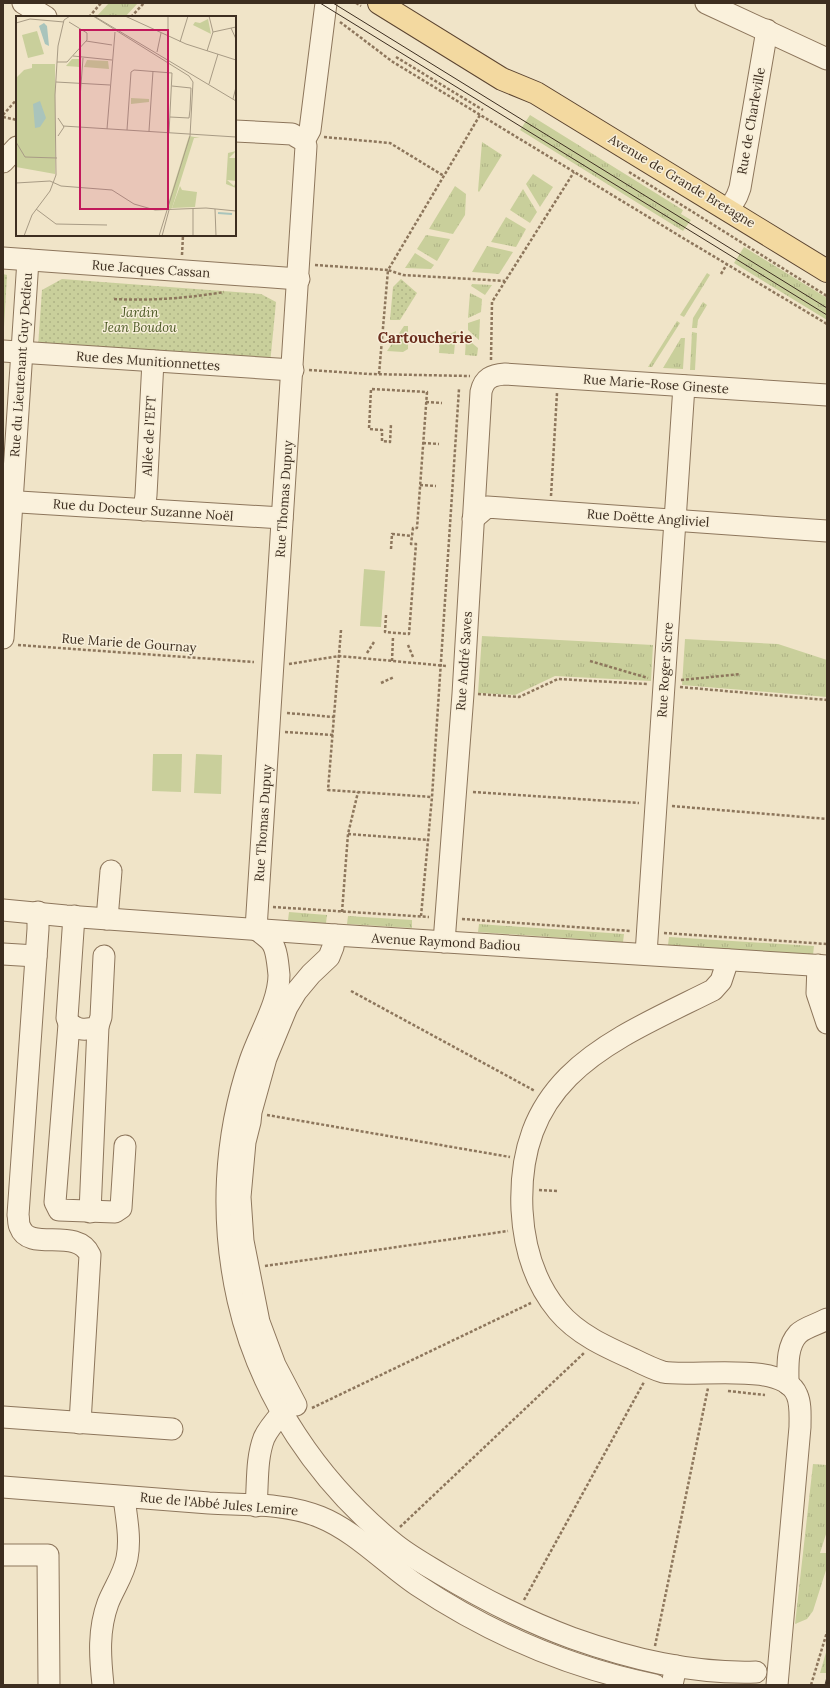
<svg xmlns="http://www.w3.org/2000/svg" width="830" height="1688" font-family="Lora,serif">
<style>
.grass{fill:url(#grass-tufts)}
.park{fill:url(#park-dots)}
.garden{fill:#c9cf9b}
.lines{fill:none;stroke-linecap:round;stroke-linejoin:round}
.minor-casing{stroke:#8d765c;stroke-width:23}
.major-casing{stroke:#5b4430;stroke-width:24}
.path{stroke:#8d765c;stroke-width:2.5;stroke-dasharray:3 2;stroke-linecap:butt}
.minor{stroke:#faf1dc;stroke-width:21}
.major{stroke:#f3d9a0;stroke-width:22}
.tram{stroke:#3d2e20;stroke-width:1}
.labels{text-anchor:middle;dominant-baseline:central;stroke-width:3;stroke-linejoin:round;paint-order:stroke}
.street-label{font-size:13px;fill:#3d2e20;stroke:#f7eed8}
.park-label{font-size:13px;font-style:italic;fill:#4d5a26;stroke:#f7eed8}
.quarter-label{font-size:15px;font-weight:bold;fill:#6b2e1e;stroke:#f7eed8}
.inset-river{fill:none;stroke:#a9c4bc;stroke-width:2}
.inset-road{fill:none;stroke:#a89b85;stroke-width:1}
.view{fill:#c2185b;fill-opacity:0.15;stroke:#c2185b;stroke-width:2}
.inset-edge{fill:none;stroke:#3d2e20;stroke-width:2}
</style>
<defs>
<pattern id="grass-tufts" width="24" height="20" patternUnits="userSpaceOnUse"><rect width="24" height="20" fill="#c9cf9b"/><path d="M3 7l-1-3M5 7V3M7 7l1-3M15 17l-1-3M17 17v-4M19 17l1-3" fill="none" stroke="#aeb285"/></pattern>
<pattern id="park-dots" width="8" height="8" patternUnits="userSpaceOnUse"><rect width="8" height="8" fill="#c9cf9b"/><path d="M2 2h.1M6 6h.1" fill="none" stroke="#aeb285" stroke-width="1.8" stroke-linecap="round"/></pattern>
</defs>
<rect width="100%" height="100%" fill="#f0e4c8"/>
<g class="grass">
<polygon points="109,3 138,3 125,17 96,17"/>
<polygon points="530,115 683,210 681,214 691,220 683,231 520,130"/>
<polygon points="482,142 502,155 479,192 478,191"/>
<polygon points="533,174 553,187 540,207 526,184"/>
<polygon points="455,186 466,194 465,215 453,234 429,229"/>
<polygon points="523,189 537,212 530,223 510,210"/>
<polygon points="506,217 526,229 516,247 491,242"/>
<polygon points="426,235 450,239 437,261 417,249"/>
<polygon points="487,246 513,252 499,274 472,272"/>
<polygon points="744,247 827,298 827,320 734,263"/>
<polygon points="415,253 434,265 431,269 405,268"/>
<polygon points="707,273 710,275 684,317 680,315"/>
<polygon points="472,284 492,285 485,295 471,286"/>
<polygon points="470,293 482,299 481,312 468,318"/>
<polygon points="703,302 707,305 698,320 697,328 692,328 693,318"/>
<polygon points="480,319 479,340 468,330 468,323"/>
<polygon points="677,321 680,323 652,367 648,367"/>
<polygon points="404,326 408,326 408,349 403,352 387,351"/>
<polygon points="456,331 454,354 439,353 440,339"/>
<polygon points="692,332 697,333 695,370 690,370"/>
<polygon points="466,338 478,348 477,356 465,355"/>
<polygon points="681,338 685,338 683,369 663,368"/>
<polygon points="482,636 653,645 651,681 555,676 515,695 478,693"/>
<polygon points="685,639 778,644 827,660 827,697 682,685"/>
<polygon points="289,912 327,915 326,923 288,920"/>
<polygon points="348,916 412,920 412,928 347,924"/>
<polygon points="479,924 624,934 623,942 478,932"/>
<polygon points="669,937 814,946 813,955 668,945"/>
<polygon points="813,1464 827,1465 827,1531 820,1553 827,1553 827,1567 813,1611 807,1619 795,1624"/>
<polygon points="827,1649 827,1673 820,1673"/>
</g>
<g class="park">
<polygon points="3,274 7,275 3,344"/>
<polygon points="62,279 261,294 276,302 270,364 38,347 42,290"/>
<polygon points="401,279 417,293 400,320 390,320 393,287"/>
</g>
<g class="garden">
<polygon points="364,569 385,571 381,627 360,626"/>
<polygon points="153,754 182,754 181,792 152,791"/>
<polygon points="196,754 222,755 221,794 194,793"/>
</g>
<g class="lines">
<g class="minor-casing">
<g id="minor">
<polyline points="23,3 46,17"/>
<polyline points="706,3 827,59"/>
<path d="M235,131L292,134L304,141L306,146L256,929C261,933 269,938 272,943C277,950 278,966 279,975C279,1002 259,1034 250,1061C224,1138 220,1220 238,1300C260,1397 319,1483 396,1545C410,1556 426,1565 441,1574C483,1599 526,1621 572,1638C631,1659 692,1674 756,1672"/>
<polyline points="304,141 310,130 326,3"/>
<polyline points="3,162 17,147"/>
<polyline points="729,210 737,196 740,188 767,30"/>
<polyline points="3,258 299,279"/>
<polyline points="3,351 293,370"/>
<polyline points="3,501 282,518"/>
<polyline points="144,510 146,495 153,361"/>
<polyline points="473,519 487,507 827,531"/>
<polyline points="3,638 28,260"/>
<polyline points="3,910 66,916 335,935 827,966"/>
<path d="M38,912V929L18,1215C19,1219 18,1224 20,1227C29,1253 77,1226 90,1255L80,1423"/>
<path d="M74,916L67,1018C71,1031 87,1031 98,1026L101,1017L104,956"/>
<polyline points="107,919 111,871"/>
<path d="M444,942L463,694L481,392C484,378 492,375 505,374L827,395"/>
<polyline points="3,954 36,956"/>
<polyline points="646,954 684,386"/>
<path d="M728,960L721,981L713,990C611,1041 516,1075 522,1210C524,1247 534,1282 558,1311C577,1334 606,1347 633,1359C643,1364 653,1369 663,1372C693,1378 783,1360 797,1395C801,1404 800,1416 800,1427L777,1685"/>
<polyline points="818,965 817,993 827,1023"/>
<polyline points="69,1024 55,1202 59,1210 115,1212 121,1208 125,1146"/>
<polyline points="90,1212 98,1026"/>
<path d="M788,1384C788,1367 786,1347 798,1334C805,1327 819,1324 827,1319"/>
<polyline points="296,1405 275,1365 259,1322 243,1241 240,1197 245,1142 250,1122 251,1112 266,1058 287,1007 296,992 311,974 329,957 333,947 335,935"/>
<polyline points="3,1417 172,1429"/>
<path d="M3,1487C72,1493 141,1498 209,1503C246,1505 286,1503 320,1517C355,1531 386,1564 417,1585C489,1633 571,1668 655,1685"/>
<path d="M256,1506C258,1484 256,1459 264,1438C268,1429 275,1421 282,1413"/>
<polyline points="3,1555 48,1555 49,1685"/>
<path d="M103,1685C100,1657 98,1630 108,1603C114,1588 124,1574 127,1558C131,1538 126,1516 124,1497"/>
<polyline points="672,1685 676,1666"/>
</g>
</g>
<g class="major-casing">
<polyline id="major" points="379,3 502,79 536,93 827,271"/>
</g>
<g class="path">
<polyline points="356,3 361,6"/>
<polyline points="89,17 101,3"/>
<polyline points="131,17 144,3"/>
<polyline points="340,22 393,62 683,238 827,324"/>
<polyline points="396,57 483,110"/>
<polyline points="3,115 17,99"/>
<polyline points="3,117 17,120"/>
<polyline points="324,137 390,143 444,176"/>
<polyline points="629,172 827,296"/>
<polyline points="182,255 183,235"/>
<polyline points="315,265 388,270 480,115"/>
<polyline points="721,274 727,264"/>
<path d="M114,299C151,301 188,298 224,292"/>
<polyline points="491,360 492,302 574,172"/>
<polyline points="309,370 369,374 470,376"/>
<polyline points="379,374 388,270 403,275 505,281"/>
<polyline points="426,402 442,403"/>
<polyline points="423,443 439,444"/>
<polyline points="420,485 436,486"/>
<polyline points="551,496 557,393"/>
<polyline points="391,549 392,534 412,536"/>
<polyline points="386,615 385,632 409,634 416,544 411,544 413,528 417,528 427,392 371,389 369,429 382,430 382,441 390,442 391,424"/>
<polyline points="341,630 328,790 432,797"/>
<polyline points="18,645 254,662"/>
<polyline points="408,645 413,657"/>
<polyline points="367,653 374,642"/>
<polyline points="392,661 393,637"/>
<polyline points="590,661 648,678"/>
<polyline points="289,664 339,656 447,666"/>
<polyline points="681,680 740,674"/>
<polyline points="381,683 394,677"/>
<polyline points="680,687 827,700"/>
<polyline points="478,694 519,697 558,679 647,684"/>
<polyline points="287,713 334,717"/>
<polyline points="285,732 333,735"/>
<polyline points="473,792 639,803"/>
<polyline points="672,806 827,819"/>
<polyline points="348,834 428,840"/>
<polyline points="273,907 429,917"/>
<polyline points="342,912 348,834 358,792"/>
<polyline points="421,916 432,797 459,389"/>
<polyline points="462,919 631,931"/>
<polyline points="664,933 827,944"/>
<polyline points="351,991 535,1091"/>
<polyline points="267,1115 510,1157"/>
<polyline points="539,1190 558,1191"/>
<polyline points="265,1266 508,1231"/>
<polyline points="728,1391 765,1395"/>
<polyline points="312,1408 531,1303"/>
<polyline points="400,1527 584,1353"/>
<polyline points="524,1600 644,1382"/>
<polyline points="655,1646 708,1388"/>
<polyline points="811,1685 827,1632"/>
</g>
<use href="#minor" class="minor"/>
<use href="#major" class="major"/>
<g class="tram">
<polyline points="320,3 827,315"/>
<polyline points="333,3 827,308"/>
<polyline points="825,1685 827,1677"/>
</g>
</g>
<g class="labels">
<g class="street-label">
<text transform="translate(751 121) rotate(-80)">Rue de Charleville</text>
<text transform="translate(682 181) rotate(31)">Avenue de Grande Bretagne</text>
<text transform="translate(151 269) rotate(4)">Rue Jacques Cassan</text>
<text transform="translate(148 361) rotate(4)">Rue des Munitionnettes</text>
<text transform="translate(21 365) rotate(-86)">Rue du Lieutenant Guy Dedieu</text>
<text transform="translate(656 384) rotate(4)">Rue Marie-Rose Gineste</text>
<text transform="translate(149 436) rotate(-87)">Allée de l'EFT</text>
<text transform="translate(284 499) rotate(-86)">Rue Thomas Dupuy</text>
<text transform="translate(143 510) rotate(4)">Rue du Docteur Suzanne Noël</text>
<text transform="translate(648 518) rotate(4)">Rue Doëtte Angliviel</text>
<text transform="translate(129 643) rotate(4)">Rue Marie de Gournay</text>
<text transform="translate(464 661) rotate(-86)">Rue André Saves</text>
<text transform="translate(665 670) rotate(-86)">Rue Roger Sicre</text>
<text transform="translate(263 823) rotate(-86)">Rue Thomas Dupuy</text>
<text transform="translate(446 942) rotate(3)">Avenue Raymond Badiou</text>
<text transform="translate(219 1504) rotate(5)">Rue de l'Abbé Jules Lemire</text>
</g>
<g class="park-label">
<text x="140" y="312">Jardin<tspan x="140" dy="15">Jean Boudou</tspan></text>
</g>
<g class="quarter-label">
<text x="425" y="337">Cartoucherie</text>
</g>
</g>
<g transform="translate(16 16)">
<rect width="220" height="220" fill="#f0e4c8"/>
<path d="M192,3L195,18L177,9L179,6L184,7ZM115,82L133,83V86L115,88ZM173,120L184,122H178L156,192L154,193L151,191Z" fill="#c9cf9b"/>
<path d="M56,43H65L64,51L50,50ZM71,44L92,45L93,53L68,51ZM16,48H39V158L0,151V62L8,54L16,52Z" fill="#c9cf9b"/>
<path d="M21,15L28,38L12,42L6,19ZM220,135L213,142H220V165L211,164L218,170L220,165V172L210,168L212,137ZM164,170L166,174L181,176L179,191L156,192Z" fill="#c9cf9b"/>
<path d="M28,7L31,10L33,30L29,28L23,10ZM24,85L30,102L24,111L19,112L17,88Z" fill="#a9c4bc"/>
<path class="inset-river" d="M202,197L216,198"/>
<path class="inset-road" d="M77,0L173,60L177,66L174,120L143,220M78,0L220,85M109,0L170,28L220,44M0,7L14,3L48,6M215,12L220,23M197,16L220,11M152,21V0M70,25L96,29M164,26L172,0M191,35L197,16L193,0M141,36L145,17M57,40L96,44M41,46H51L71,24V17L53,6M40,66L94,69M193,68L202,38M64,82L67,42M217,83L220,71M154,101L173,102L174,94L175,72L156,70M42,102L48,111L42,120M47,110L220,121M91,113L99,16M111,114L115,56L118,54L156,57L153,117M133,115L137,55M0,126L9,141L41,142M0,167L34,165L45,170L96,174L118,188L139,194L190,192L220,195M20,193L40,208L91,209M177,193V220M199,193L200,220M8,220L16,199L34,175L40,159L39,79L42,30L48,4L54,0M146,220L153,194"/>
<path class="view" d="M64,14H152V193H64Z"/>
<rect width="220" height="220" class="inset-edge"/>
</g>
<rect width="830" height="1688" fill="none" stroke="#3d2e20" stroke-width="8"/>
</svg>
